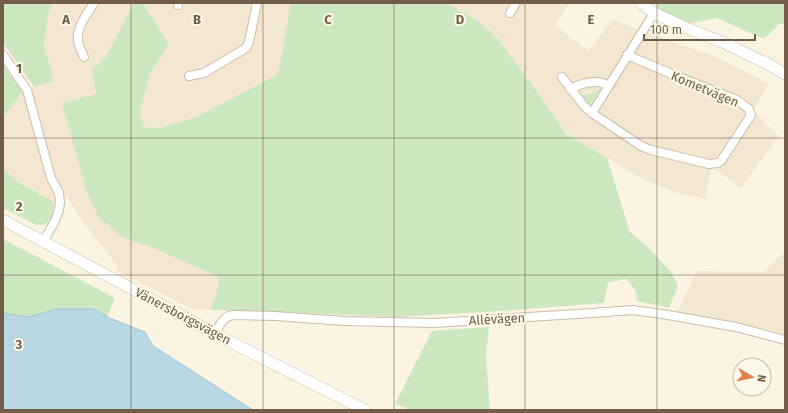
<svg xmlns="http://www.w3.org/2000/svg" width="788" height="413" font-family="'Fira Sans',sans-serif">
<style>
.residential{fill:#f3e7d1;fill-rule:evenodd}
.green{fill:#cde8c1}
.water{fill:#b8d8e4;stroke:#9ec7d5}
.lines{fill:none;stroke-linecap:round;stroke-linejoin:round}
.street-casing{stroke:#ccbda9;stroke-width:10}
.secondary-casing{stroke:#cfbea8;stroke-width:12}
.street{stroke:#fff;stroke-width:8}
.secondary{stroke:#fff;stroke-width:11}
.grid{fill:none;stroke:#725d4a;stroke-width:1;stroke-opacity:0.55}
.labels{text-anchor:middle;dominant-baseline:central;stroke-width:4;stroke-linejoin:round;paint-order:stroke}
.street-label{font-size:13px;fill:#725d4a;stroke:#fef8e8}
.grid-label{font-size:13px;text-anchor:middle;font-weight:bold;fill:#725d4a;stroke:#fef8e8;stroke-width:4;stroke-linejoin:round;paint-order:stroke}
</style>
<rect width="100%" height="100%" fill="#fbf4e2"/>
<g class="residential">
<polygon points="54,3 134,3 106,57 92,69 96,94 62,103 123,238 148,246 219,277 216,296 212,306 213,310 192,309 116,270 118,266 86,226 66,195 54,202 18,182 3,169 3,117 23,92 31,90 34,87 54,81 44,45 49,11"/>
<polygon points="143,3 291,3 278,74 199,116 160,128 143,127 140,111 150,73 169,45"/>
<path d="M440,3H569L555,25L588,51L613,20L713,56L769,84L755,107L745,119L719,158L713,161L705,199L676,193L643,179L566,134L538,93L497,38ZM601,88L591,103L579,95H584L597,92Z"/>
<polygon points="757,115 779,136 741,188 716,169 723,161 753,118"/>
<polygon points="785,246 785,335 775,331 677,312 697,271 764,272 783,254"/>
</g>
<g class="green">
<polygon points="3,3 54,3 49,11 44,45 54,81 34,87 3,43"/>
<polygon points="134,3 143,3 169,45 150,73 140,111 143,127 160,128 199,116 278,74 291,3 446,3 477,20 497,38 538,93 566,134 607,158 630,232 648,247 670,271 678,285 669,308 637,301 636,292 627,279 608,282 604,303 502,311 398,317 213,310 212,306 216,296 219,277 148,246 123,238 98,217 86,189 62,103 96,94 92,69 106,57"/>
<polygon points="658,3 785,3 785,24 779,24 764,39 717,18 686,24 656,9"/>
<polygon points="3,65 23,92 3,117"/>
<path d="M601,87V89L591,103H586L579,95C588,95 595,94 601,87Z"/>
<polygon points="3,169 18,182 54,202 53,216 45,225 36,225 3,208"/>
<polygon points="3,239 115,298 107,317 93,309 57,309 28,317 3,313"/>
<polygon points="489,327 486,357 490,410 411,410 395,404 432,331"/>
</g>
<polygon class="water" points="57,309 94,309 107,317 145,332 153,346 253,410 3,410 3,313 28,317"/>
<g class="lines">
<g class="street-casing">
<g id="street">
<polyline points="178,5 178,3"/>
<polyline points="510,13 516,3"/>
<polyline points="3,55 27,90 51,178 59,193 60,202 59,210 55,221 43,242"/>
<path d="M84,57C82,52 79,47 78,41C76,28 87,14 94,3"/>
<polyline points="189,76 204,73 246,48 249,42 257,3"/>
<polyline points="562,77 584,106 592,113 641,146 651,150 709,164 718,163 721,161 751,115 749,109 737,100 681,78 627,55"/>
<path d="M570,89C583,83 595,79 608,85"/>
<polyline points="592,113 654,13"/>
<path d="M215,334C219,326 223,317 232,315L275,316L344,321L434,323L593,313L632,310L662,314L736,327L785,340"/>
</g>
</g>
<g class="secondary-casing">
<g id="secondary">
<polyline points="641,3 654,13 684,27 727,44 768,64 785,74"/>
<polyline points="3,220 179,314 215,334 365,410"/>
</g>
</g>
<use href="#street" class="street"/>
<use href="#secondary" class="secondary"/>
</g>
<path class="grid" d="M131,3V410M263,3V410M394,3V410M525,3V410M657,3V410M3,138H785M3,275H785"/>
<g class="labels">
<g class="street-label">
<text transform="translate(705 89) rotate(23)">Kometvägen</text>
<text transform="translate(183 316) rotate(28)">Vänersborgsvägen</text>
<text transform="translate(497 319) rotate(-3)">Allévägen</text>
</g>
</g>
<g class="grid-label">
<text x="66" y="24">A</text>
<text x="197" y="24">B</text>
<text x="328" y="24">C</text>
<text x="460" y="24">D</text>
<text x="591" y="24">E</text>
<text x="19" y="73">1</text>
<text x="19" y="211">2</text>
<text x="19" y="349">3</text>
</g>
<rect width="788" height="413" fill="none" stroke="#725d4a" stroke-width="8"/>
<g transform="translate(752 377) rotate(99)"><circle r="19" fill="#fef8e8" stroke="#c6baa9"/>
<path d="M0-3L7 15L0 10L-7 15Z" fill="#e27e4a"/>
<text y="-6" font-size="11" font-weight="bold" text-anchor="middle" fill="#725d4a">N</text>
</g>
<path d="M644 34v6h111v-6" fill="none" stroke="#725d4a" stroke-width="2"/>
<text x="650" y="34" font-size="12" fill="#725d4a" stroke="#fef8e8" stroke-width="3" paint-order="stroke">100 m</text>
</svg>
